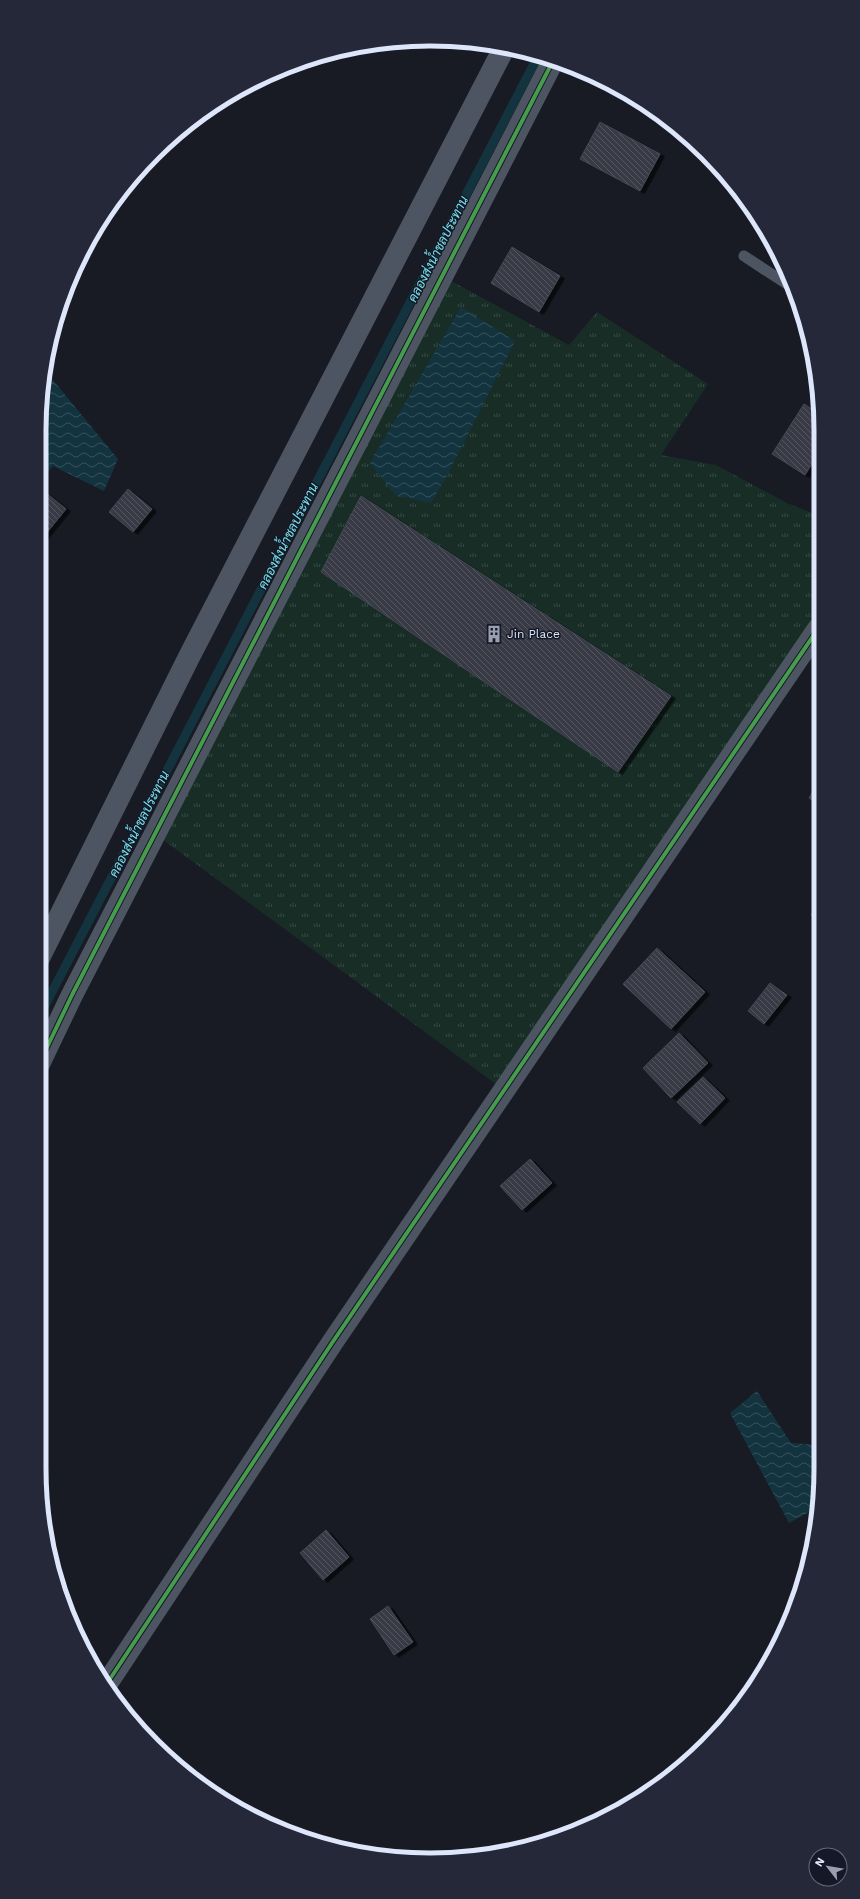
<svg xmlns="http://www.w3.org/2000/svg" width="860" height="1899" font-family="'Work Sans',Sarabun,sans-serif">
<style>
.grass{fill:url(#grass-tufts)}
.water{fill:url(#water-waves)}
.lines{fill:none;stroke-linecap:round;stroke-linejoin:round}
.stream{stroke:#13343f;stroke-width:9}
.building{fill:url(#building-back-hatch);stroke:#444855;filter:url(#shadow)}
.service{stroke:#4e5562;stroke-width:11}
.minor{stroke:#4e5562;stroke-width:22}
.cycleway-casing{stroke:#141827;stroke-width:6}
.cycleway{stroke:#469c4c;stroke-width:4}
.labels{text-anchor:middle;dominant-baseline:central;stroke-width:3;stroke-linejoin:round;paint-order:stroke}
.poi-label{font-size:12px;fill:#dee6fb;stroke:#141827;text-anchor:start}
.water-label{font-size:13px;font-style:italic;fill:#7ae4ed;stroke:#141827}
.rim{fill:none;stroke:#dee6fb;stroke-width:5}
</style>
<defs>
<pattern id="grass-tufts" width="24" height="20" patternUnits="userSpaceOnUse"><rect width="24" height="20" fill="#172d26"/><path d="M3 7l-1-3M5 7V3M7 7l1-3M15 17l-1-3M17 17v-4M19 17l1-3" fill="none" stroke="#384b46"/></pattern>
<pattern id="water-waves" width="16" height="10" patternUnits="userSpaceOnUse"><rect width="16" height="10" fill="#13343f"/><path d="M0 5q4-4 8 0t8 0" fill="none" stroke="#35515c"/></pattern>
<pattern id="building-back-hatch" width="6" height="6" patternUnits="userSpaceOnUse"><rect width="6" height="6" fill="#373a44"/><path d="M-1 5l2 2M0 0l6 6M5-1l2 2" fill="none" stroke="#545660"/></pattern>
<filter id="shadow"><feDropShadow dx="4.5" dy="2.5" stdDeviation="0" flood-color="#0009"/></filter>
</defs>
<rect width="100%" height="100%" fill="#181b23"/>
<polygon class="grass" points="442,276 569,345 597,312 708,384 661,455 716,465 789,504 818,515 818,629 504,1090 155,834"/>
<g class="water">
<polygon points="461,307 515,341 451,468 431,503 395,495 370,463"/>
<polygon points="48,374 118,459 104,491 53,466 39,482 39,430 44,379"/>
<polygon points="757,1391 791,1443 821,1445 821,1469 817,1508 789,1523 730,1413"/>
</g>
<g class="lines">
<polyline class="stream" points="39,1017 538,56"/>
</g>
<g class="building">
<polygon points="600,122 660,154 640,191 580,159"/>
<polygon points="512,247 560,276 539,312 491,283"/>
<polygon points="804,404 818,413 818,454 805,475 772,454"/>
<polygon points="128,489 152,509 133,532 109,512"/>
<polygon points="46,493 66,509 41,540 39,539 39,502"/>
<polygon points="361,496 671,696 618,772 321,572"/>
<polygon points="819,781 819,804 809,798"/>
<polygon points="819,901 819,920 811,915"/>
<polygon points="657,948 705,992 671,1029 623,984"/>
<polygon points="770,983 787,995 764,1024 748,1011"/>
<polygon points="679,1033 708,1063 671,1098 643,1068"/>
<polygon points="703,1077 725,1098 700,1124 677,1102"/>
<polygon points="530,1159 552,1183 522,1210 500,1186"/>
<polygon points="326,1530 349,1557 323,1580 300,1553"/>
<polygon points="388,1606 413,1642 394,1655 370,1619"/>
</g>
<g class="lines">
<polyline class="service" points="744,256 793,288"/>
<g class="minor">
<polyline points="39,958 189,657 504,48"/>
<polyline points="39,1064 72,995 554,59"/>
<polyline points="106,1685 332,1343 818,629"/>
</g>
<g class="cycleway-casing">
<g id="cycleway">
<polyline points="39,1064 72,995 554,59"/>
<polyline points="106,1685 332,1343 818,629"/>
</g>
</g>
<use href="#cycleway" class="cycleway"/>
</g>
<defs>
<g id="building-bare" transform="scale(1.38)"><path d="M-4-6H4V6H1V3H-1V6H-4ZM-2.5-4.3h1.7v1.8h-1.7ZM.8-4.3h1.7v1.8H.8ZM-2.5-1h1.7V.8h-1.7ZM.8-1h1.7V.8H.8Z" fill="#999faf" stroke="#141827" stroke-width="2.5" paint-order="stroke"/></g>
</defs>
<g fill-rule="evenodd">
<use href="#building-bare" x="494" y="634"/>
</g>
<g class="labels">
<g class="poi-label">
<text x="507" y="634">Jin Place</text>
</g>
<g class="water-label">
<text transform="translate(438 249) rotate(-63)">คลองส่งน้ำชลประทาน</text>
<text transform="translate(288 536) rotate(-63)">คลองส่งน้ำชลประทาน</text>
<text transform="translate(139 824) rotate(-63)">คลองส่งน้ำชลประทาน</text>
</g>
</g>
<path d="M0 0H860V1899H0ZM430 46H430A384 384 0 0 1 814 430V1469A384 384 0 0 1 430 1853H430A384 384 0 0 1 46 1469V430A384 384 0 0 1 430 46Z" fill="#242838" fill-rule="evenodd"/>
<path class="rim" d="M430 46H430A384 384 0 0 1 814 430V1469A384 384 0 0 1 430 1853H430A384 384 0 0 1 46 1469V430A384 384 0 0 1 430 46Z"/>
<g transform="translate(828 1867) rotate(301)"><circle r="19" fill="#141827" stroke="#656a7c"/>
<path d="M0-3L7 15L0 10L-7 15Z" fill="#999faf"/>
<text y="-6" font-size="11" font-weight="bold" text-anchor="middle" fill="#dee6fb">N</text>
</g>
</svg>
